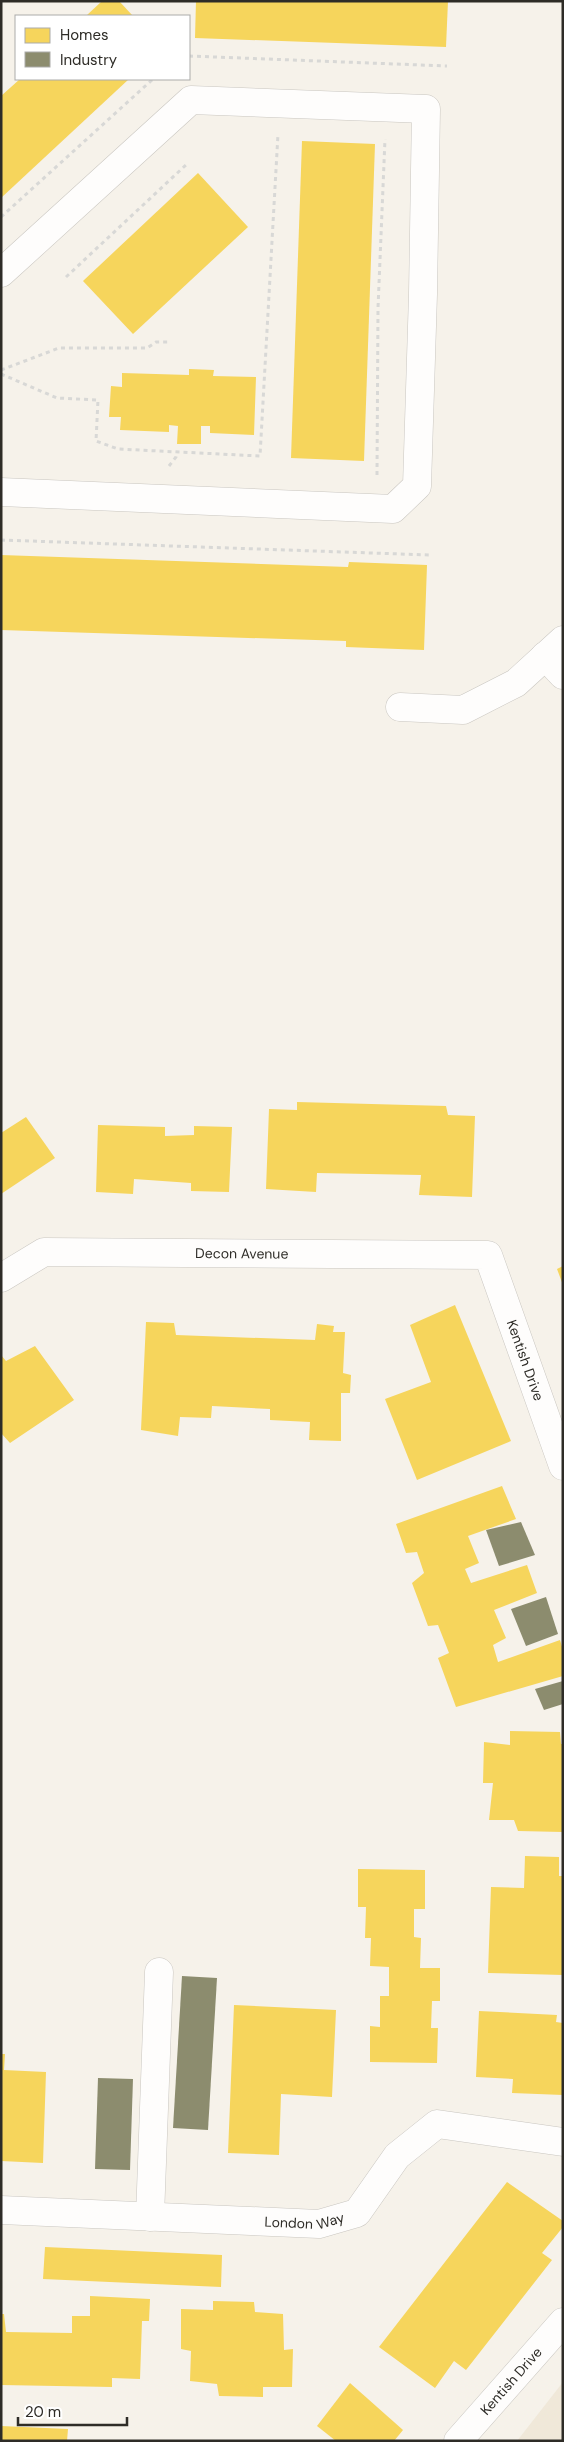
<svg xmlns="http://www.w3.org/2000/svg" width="564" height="2442" font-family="'DM Sans',sans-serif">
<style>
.built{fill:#f0e8d9}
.homes{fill:#f6d55c}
.industry{fill:#8c8c6e}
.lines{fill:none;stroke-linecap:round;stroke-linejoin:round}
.minor-casing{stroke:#c9c6c0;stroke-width:29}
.path{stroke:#d8d8d6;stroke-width:3;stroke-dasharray:4 4;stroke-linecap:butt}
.minor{stroke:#fefdfc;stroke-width:28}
.labels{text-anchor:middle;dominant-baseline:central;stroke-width:5;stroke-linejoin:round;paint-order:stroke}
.street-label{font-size:14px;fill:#2e2c27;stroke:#fff}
</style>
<rect width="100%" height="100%" fill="#f6f2ea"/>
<polygon class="built" points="563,2382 563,2441 517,2441"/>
<g class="homes">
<polygon points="102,1 119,1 133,16 86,16"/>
<polygon points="196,1 448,1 446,47 195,38"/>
<polygon points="20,79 129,79 1,198 1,96"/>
<polygon points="302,141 375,144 364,461 291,458"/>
<polygon points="198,173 248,227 133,334 83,281"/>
<polygon points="189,369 214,370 213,376 256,377 254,435 210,433 210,426 201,426 201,444 177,444 178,426 169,425 169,432 120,430 121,417 109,417 111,386 122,387 122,373 189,375"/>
<polygon points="1,555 348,567 349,562 427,565 424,650 346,647 346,641 1,630"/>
<polygon points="297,1102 446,1106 448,1115 475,1116 472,1197 419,1195 421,1175 317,1173 316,1192 266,1189 269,1109 297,1110"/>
<polygon points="26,1117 55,1158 1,1194 1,1133"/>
<polygon points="98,1125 165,1127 165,1136 194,1135 194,1126 232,1127 229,1192 191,1191 191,1183 134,1179 133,1194 96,1192"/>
<polygon points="563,1266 563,1285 557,1269"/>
<polygon points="455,1305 511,1441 417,1480 385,1399 431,1382 410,1325"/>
<polygon points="146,1322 174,1323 176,1335 315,1340 317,1324 334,1326 333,1332 345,1332 343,1373 351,1375 350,1393 341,1393 341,1441 309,1440 310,1422 270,1420 270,1409 212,1406 211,1418 180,1417 178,1436 141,1430"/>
<polygon points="35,1346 74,1400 10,1443 1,1433 1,1355 6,1361"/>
<polygon points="502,1486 516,1519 468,1536 479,1563 465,1569 471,1583 527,1565 537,1593 494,1610 506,1638 493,1645 498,1662 560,1640 563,1650 563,1676 456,1707 438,1658 449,1653 438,1625 428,1626 412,1583 424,1573 417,1552 406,1553 396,1524"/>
<polygon points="510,1731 560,1732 561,1744 563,1744 563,1832 518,1831 514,1820 489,1820 493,1783 483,1783 484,1742 510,1745"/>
<polygon points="525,1856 559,1857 559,1876 563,1876 563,1975 488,1973 491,1887 524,1888"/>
<polygon points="358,1869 425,1870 425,1909 414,1909 414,1937 421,1938 420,1968 440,1968 440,2001 432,2001 431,2028 438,2028 437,2063 370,2062 370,2026 380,2027 380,1996 389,1996 389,1967 370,1966 371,1938 365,1938 366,1907 358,1907"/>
<polygon points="234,2005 336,2010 332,2097 281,2094 279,2155 228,2153"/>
<polygon points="479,2011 557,2015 556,2022 563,2023 563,2095 512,2093 513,2079 476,2077"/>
<polygon points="1,2054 5,2054 4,2070 46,2072 43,2163 1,2161"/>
<polygon points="507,2182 563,2221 563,2227 542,2253 552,2260 466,2370 454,2361 435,2388 379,2347"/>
<polygon points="45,2247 222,2255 221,2287 43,2279"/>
<polygon points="90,2296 150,2299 149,2321 142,2321 140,2379 112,2378 112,2387 1,2385 1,2314 4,2314 6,2332 72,2333 72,2316 90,2316"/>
<polygon points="213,2301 254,2302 255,2312 283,2314 284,2350 293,2349 292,2387 263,2387 263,2397 219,2396 217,2384 190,2381 191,2351 181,2349 181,2309 213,2310"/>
<polygon points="350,2383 403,2430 394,2441 336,2441 317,2426"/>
<polygon points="1,2426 68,2429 67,2441 1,2441"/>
</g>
<g class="industry">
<polygon points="521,1522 535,1555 499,1566 486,1530"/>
<polygon points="546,1597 558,1634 526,1646 511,1609"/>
<polygon points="563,1681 563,1704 544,1710 535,1689"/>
<polygon points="182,1976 217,1978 208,2130 173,2128"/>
<polygon points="98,2078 133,2079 130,2170 95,2169"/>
</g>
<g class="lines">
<g class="minor-casing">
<g id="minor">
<polyline points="1,273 191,100 426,109 423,294 417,486 393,509 1,492"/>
<polyline points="545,656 563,675"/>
<polyline points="400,707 463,710 516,683 563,640"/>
<path id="s1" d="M1,1278L44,1252L488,1255L563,1466"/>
<path id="s2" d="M1,2210L319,2224L357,2213L397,2156L437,2124L563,2142"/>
<polyline points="150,2217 159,1972"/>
<path id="s3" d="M458,2441L563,2322"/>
</g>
</g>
<g class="path">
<polyline points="189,56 447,66"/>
<polyline points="1,217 153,79"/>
<polyline points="66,277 188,163"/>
<polyline points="1,370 59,348 147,348 156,342 170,342"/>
<polyline points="1,374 57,398 98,400 96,441 118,449 260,456 278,134"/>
<polyline points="169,466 176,457 177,452"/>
<polyline points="377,475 378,308 385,139"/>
<polyline points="1,540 429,555"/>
</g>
<use href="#minor" class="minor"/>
</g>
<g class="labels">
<g class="street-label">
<text stroke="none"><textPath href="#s1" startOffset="248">Decon Avenue</textPath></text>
<text stroke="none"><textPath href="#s1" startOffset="606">Kentish Drive</textPath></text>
<text stroke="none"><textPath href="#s2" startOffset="304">London Way</textPath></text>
<text stroke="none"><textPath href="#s3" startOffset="80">Kentish Drive</textPath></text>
</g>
</g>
<rect width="564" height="2442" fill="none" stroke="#2e2c27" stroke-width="5"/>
<rect x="15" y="15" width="175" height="65" fill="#ffffff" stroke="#ababa9"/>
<rect x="25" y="28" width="25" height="15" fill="#f6d55c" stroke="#ababa9"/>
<text x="60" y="40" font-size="15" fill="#2e2c27">Homes</text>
<rect x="25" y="52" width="25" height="15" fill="#8c8c6e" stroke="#ababa9"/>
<text x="60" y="65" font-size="15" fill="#2e2c27">Industry</text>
<path d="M18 2417v8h109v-8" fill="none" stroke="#2e2c27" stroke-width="2.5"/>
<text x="25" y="2417" font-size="15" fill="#2e2c27" stroke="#ffffff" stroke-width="4" paint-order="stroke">20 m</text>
</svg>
